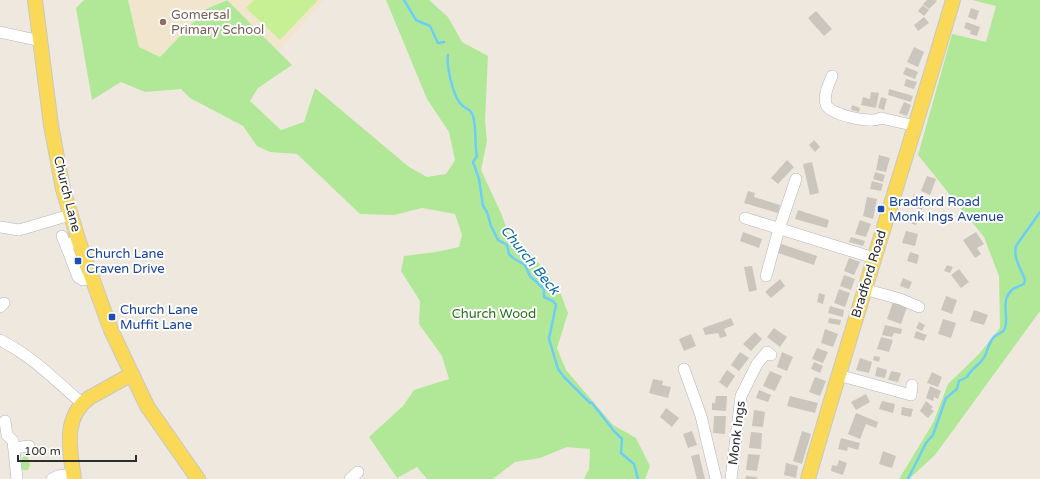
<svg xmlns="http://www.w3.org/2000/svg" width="1040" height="479" font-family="'Varela Round',sans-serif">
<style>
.education{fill:#f1e6cd}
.green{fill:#b1e898}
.pitch{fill:#c6f093}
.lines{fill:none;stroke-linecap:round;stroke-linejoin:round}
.stream{stroke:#6ccef6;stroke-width:2.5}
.building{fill:#cbc6bd}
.minor-casing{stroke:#b2b4c1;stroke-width:12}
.major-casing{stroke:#c8c8c8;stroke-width:16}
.minor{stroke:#fff;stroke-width:11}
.major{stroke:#fad959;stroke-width:14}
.education-dot{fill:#8d6e63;stroke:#fff;stroke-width:1.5}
.transit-dot{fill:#1a4fb4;stroke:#fff;stroke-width:1.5}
.labels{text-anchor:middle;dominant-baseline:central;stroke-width:4;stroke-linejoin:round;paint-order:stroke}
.education-label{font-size:13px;fill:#785e54;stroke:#fff;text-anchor:start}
.street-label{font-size:13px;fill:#2d2d2d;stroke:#fff}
.transit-label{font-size:13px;fill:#164399;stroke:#fff;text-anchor:start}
.park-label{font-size:13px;fill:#267016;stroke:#fff}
.water-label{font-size:14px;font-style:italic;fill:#056ba8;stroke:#fff}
</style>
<rect width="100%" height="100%" fill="#efe8de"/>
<g class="education">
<polygon points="128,0 223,0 206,9 160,57 139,47"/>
<polygon points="227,0 324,0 279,51"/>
</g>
<g class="green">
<polygon points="84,0 128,0 139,47 160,57 206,9 227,0 292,65 258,88 250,101 281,130 304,122 315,88 409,167 427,177 446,174 455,160 449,132 427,99 386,0 429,0 448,17 462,42 488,56 485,121 487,141 481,170 501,213 510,238 528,251 547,273 560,292 568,313 557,348 566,370 613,425 636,438 650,466 645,479 584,479 589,469 590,449 567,447 540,458 515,462 493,479 427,479 417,467 397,478 369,437 403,406 414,390 449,379 442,356 419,324 420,301 401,271 404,256 436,252 459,247 462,235 455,214 422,208 394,215 360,214 297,154 270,152 257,146 243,126 190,98 181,89 145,92 121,82 92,100 76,8"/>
<polygon points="972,0 1040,0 1040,311 935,455 909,479 899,479 933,423 948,384 979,354 1000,328 999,276 984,237 918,155 952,34 986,42 996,6"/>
<polygon points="27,455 30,465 28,470 21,470 22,458"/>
</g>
<polygon class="pitch" points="254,0 318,0 280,40 246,8"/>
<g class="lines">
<g class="stream">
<polyline points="404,0 416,20 430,26 438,43 444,42"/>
<path d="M448,55C446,65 453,95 460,103C464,109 471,108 473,116C477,130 474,142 477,156L473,162L479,179L483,206L487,212L491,226L498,240L507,245L509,254L513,258L525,265L530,276L544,289V297L553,301L556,305L549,339L558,369L564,377L590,403H592L614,431L622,439L621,453L634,464L638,479"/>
<path d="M908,479L926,443L933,435L946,398L957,389L959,381L967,377C971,369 978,366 983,359C988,352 988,343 994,337C997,334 1002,333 1004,330C1011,317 998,302 1013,289C1016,287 1020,286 1024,284L1025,280C1021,268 1013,259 1016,246L1040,212"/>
</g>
</g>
<g class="building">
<polygon points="927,0 935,0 937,1 929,9 923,4"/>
<polygon points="923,5 929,10 924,16 918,11"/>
<polygon points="971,8 979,11 976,20 968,17"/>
<polygon points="816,11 832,29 824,36 808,18"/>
<polygon points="924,17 929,23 918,31 914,25"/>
<polygon points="966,22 980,27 977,36 970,34 971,31 964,28"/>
<polygon points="914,47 924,52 918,67 907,62"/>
<polygon points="906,67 918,72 915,79 903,74"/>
<polygon points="906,79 917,82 914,89 904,86"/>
<polygon points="889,89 913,96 911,102 888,95"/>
<polygon points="871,92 879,93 876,108 861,105 863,97 870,99"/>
<polygon points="881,97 887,99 884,110 878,108"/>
<polygon points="904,102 911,105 907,116 899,113"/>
<polygon points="852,105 860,108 859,112 851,110"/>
<polygon points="814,140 820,147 815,152 809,145"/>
<polygon points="879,155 890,158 886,172 876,170"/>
<polygon points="787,160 794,167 778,184 771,178"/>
<polygon points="812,162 819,193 810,195 803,164"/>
<polygon points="875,172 885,175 883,182 873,179"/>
<polygon points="927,176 936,179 930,195 921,191"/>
<polygon points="872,181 883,184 881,191 870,189"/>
<polygon points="748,191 755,193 754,197 780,205 778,213 744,203"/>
<polygon points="914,194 923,197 920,204 923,205 922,210 910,205"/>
<polygon points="867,197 877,199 873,219 863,216"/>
<polygon points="798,210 829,220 827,228 795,219"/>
<polygon points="910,212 919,215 916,225 907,222"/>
<polygon points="860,220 871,224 866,237 855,234"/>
<polygon points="906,231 918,234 915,246 902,243"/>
<polygon points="743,232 762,239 759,248 740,241"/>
<polygon points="976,232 984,244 977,248 981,254 975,258 963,240"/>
<polygon points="851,237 865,241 863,246 849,242"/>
<polygon points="781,244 817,256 814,265 778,253"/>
<polygon points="910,252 919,255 917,264 907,261"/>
<polygon points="849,258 860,262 854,275 844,271"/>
<polygon points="947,265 953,267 950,273 944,271"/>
<polygon points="752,266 757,290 749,292 744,267"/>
<polygon points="959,269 969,282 961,288 951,275"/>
<polygon points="844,275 855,279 851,290 840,286"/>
<polygon points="903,278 912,282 909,289 900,286"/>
<polygon points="780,279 785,286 771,298 765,292"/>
<polygon points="839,289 850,293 845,307 834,303"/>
<polygon points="819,293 825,295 823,304 817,302"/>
<polygon points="946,296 957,300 952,314 941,310"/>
<polygon points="893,302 907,307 901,324 887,319"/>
<polygon points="830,306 844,310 843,317 828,313"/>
<polygon points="974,310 988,315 984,325 970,321"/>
<polygon points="731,318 734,325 724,329 727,336 720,338 718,333 705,335 703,328"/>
<polygon points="829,318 841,320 840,325 828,323"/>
<polygon points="943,319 956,323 951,338 938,334"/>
<polygon points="919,322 925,325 922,331 916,328"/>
<polygon points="885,325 902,329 901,334 894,333 892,337 882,335"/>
<polygon points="774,328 787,337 780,347 767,337"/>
<polygon points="825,329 838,334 833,347 821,343"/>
<polygon points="916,331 927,335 924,341 914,338"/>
<polygon points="755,332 762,339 751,351 743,344"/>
<polygon points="691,334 696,346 684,351 679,339"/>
<polygon points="881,337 893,340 889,352 877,349"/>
<polygon points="817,348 828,352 823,363 812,359"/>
<polygon points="740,352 749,358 739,371 731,365"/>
<polygon points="782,352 793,357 787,371 777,367"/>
<polygon points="874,356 880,357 879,362 873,360"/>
<polygon points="860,358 872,362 869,373 856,370"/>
<polygon points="814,362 823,366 820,373 811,369"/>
<polygon points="877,367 887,370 885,378 875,376"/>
<polygon points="727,370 735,376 727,388 719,382"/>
<polygon points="770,371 782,376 775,391 763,386"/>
<polygon points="891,371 901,373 898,382 888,380"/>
<polygon points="932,372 942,377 938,387 927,383"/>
<polygon points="815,377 826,381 820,396 809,392"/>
<polygon points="653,379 663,381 662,385 671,387 668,398 649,393"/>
<polygon points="930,386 941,391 938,399 934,397 933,401 926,398"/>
<polygon points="759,390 771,395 768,402 756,398"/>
<polygon points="866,394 870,402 856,410 851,402"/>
<polygon points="716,396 727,396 726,411 712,410 712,403 715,403"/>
<polygon points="790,396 818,403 815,413 787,406"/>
<polygon points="882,401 895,404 893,413 879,409"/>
<polygon points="926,401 933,407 931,409 934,411 928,418 920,411"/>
<polygon points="902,407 913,409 911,417 901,415"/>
<polygon points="666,408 679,418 672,427 660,417"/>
<polygon points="754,410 765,412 763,427 752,426"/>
<polygon points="856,413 878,422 876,428 866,424 860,439 848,434"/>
<polygon points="714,416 726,416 725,434 713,433"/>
<polygon points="692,431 697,445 688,448 683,434"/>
<polygon points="802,431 811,434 802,464 793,461"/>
<polygon points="751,432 762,433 761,449 749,448"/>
<polygon points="841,438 860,443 858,450 848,447 847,451 838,449"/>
<polygon points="883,451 896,456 892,468 879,464"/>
<polygon points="699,454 702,467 705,479 697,479 691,456"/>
<polygon points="748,454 760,455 757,471 746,470"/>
<polygon points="839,460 847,463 843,475 831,471 832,465 837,466"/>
<polygon points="786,463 798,466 796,478 784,475"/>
<polygon points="746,476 757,477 757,479 745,479"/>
</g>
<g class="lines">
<g class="minor-casing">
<g id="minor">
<polyline points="0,32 41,41"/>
<path d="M832,76C829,84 823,95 826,104C829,115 872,124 881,118L916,126"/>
<polyline points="745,218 874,258"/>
<polyline points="0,227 19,230 70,215"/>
<polyline points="62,236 67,248"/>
<polyline points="79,242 71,243 67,248 78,277 83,280 92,278"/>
<polyline points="766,276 779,229 796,179"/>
<polyline points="864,289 900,299 919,307"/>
<polyline points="0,307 4,303"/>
<path d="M0,340C34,357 54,380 82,403"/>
<polyline points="684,369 701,416 716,479"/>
<polyline points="838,375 911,395 912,385"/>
<polyline points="5,421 7,435 13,441 17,479"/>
<polyline points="14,448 29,446"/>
<polyline points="52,479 58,476 73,474"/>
<polyline points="350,479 358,472"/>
<polyline points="731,479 741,396 757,364 767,352 771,355"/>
</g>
</g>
<g class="major-casing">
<g id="major">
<polyline points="35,0 51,125 63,189 79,242 111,330 147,406 198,479"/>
<path d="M74,479C70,450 62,418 89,398L132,374"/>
<path d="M808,479C854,319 906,160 953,0"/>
</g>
</g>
<use href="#minor" class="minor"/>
<use href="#major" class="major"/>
</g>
<circle class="education-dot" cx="163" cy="22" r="4"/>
<g class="transit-dot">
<rect x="877" y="205" width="8" height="8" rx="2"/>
<rect x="74" y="257" width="8" height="8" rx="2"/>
<rect x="108" y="313" width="8" height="8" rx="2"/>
</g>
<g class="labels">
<g class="education-label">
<text x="171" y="15">Gomersal<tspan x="171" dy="15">Primary School</tspan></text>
</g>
<g class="street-label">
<text transform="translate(67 194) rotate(76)">Church Lane</text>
<text transform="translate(869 274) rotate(-73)">Bradford Road</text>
<text transform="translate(737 433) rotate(-83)">Monk Ings</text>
</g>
<g class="transit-label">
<text x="889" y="202">Bradford Road<tspan x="889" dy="15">Monk Ings Avenue</tspan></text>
<text x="86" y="254">Church Lane<tspan x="86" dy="15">Craven Drive</tspan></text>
<text x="120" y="310">Church Lane<tspan x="120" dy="15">Muffit Lane</tspan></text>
</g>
<g class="park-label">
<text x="494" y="314">Church Wood</text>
</g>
<g class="water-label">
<text transform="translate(530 260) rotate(51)">Church Beck</text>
</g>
</g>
<path d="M18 455v6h118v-6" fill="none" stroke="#2d2d2d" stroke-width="2"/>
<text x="24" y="455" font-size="12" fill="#2d2d2d" stroke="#ffffff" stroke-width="3" paint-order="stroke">100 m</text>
</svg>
